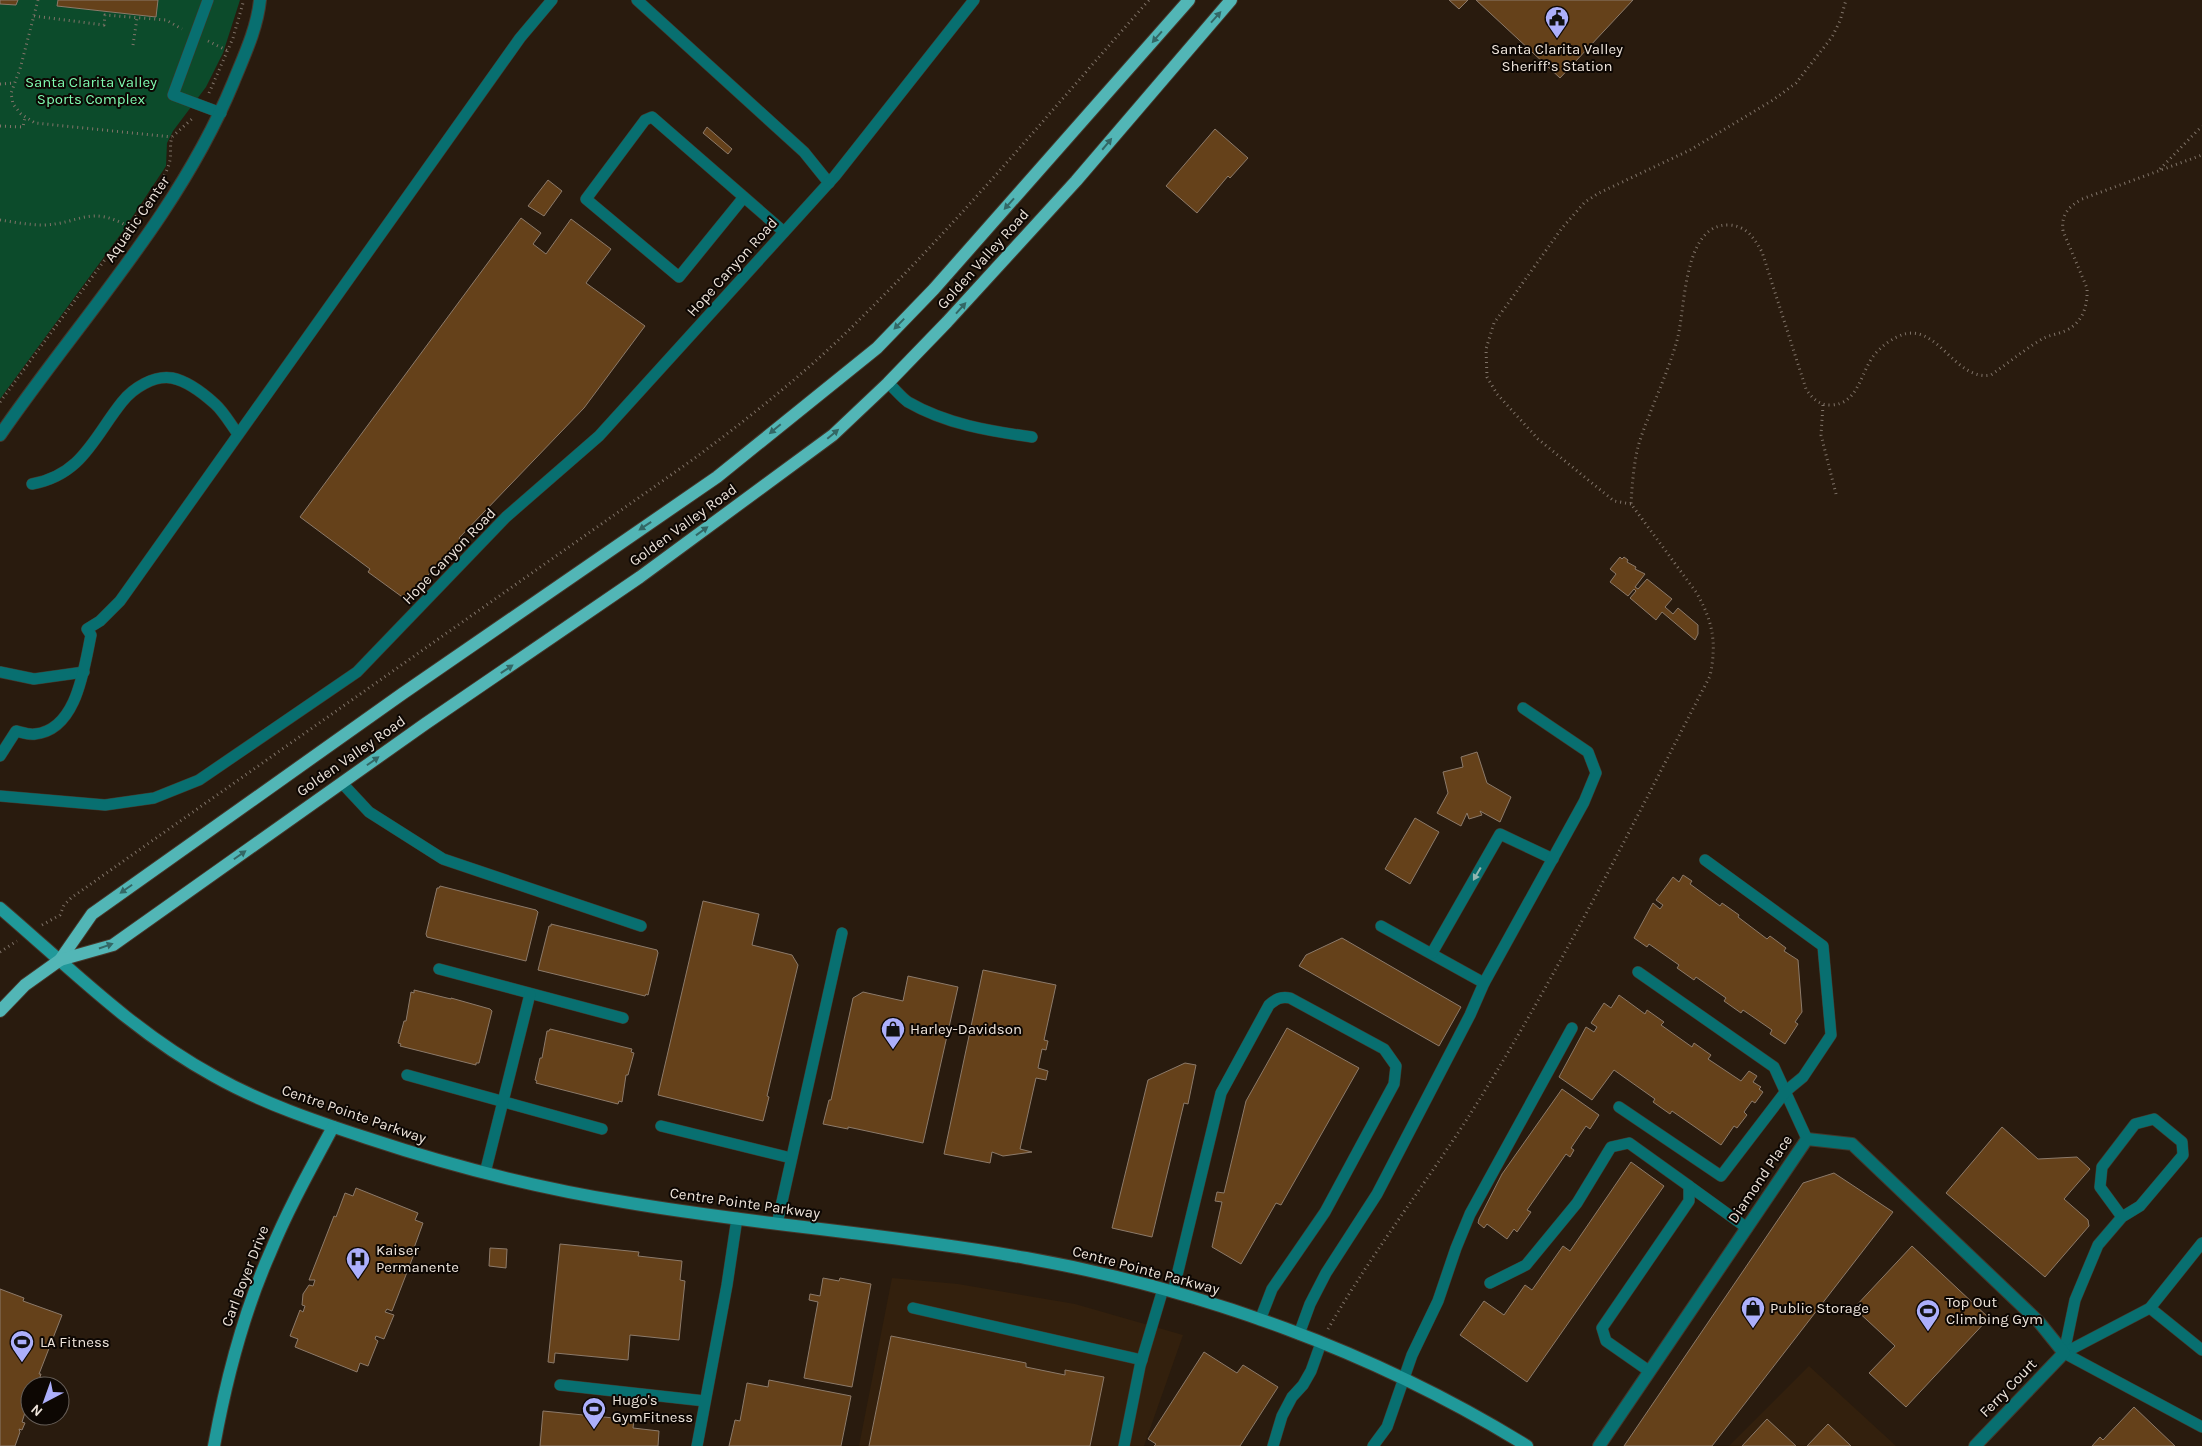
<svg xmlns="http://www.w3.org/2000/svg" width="2202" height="1446" font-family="Karla,sans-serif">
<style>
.built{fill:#33200d}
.green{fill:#0c4b2b}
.building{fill:#65411a;stroke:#8c7a6a}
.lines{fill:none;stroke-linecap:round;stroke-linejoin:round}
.lane-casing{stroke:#45372b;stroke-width:12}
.street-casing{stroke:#45372b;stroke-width:14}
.secondary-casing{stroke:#45372b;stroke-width:14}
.primary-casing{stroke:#45372b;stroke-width:14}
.path{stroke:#807469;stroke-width:3;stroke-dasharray:1 4;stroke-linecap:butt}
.lane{stroke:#086f70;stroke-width:11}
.street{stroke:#086f70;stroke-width:12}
.secondary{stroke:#20999a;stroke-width:12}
.primary{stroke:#52b6b6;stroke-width:12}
.oneway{fill:#336765}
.oneway2{fill:#92b5b0}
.labels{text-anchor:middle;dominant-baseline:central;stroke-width:4;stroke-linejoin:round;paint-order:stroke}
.poi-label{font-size:15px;fill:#eee4db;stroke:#0d0703;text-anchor:start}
.park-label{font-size:15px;fill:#7ffab0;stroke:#0d0703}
.street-label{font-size:15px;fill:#eee4db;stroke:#0d0703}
</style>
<rect width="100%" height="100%" fill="#291b0e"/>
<g class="built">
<polygon points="892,1278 958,1284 1075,1304 1183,1335 1144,1446 859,1446"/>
<polygon points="1809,1366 1896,1446 1729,1446"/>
</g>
<polygon class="green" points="0,0 240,0 223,53 206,87 173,131 167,143 166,166 123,231 0,399"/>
<g class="building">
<polygon points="0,0 18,0 16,5 0,4"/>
<polygon points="58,0 158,0 156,17 57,6"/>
<polygon points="1449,0 1468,0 1459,9"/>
<polygon points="1476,0 1633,0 1560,78"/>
<polygon points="707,127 732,149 728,154 703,133"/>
<polygon points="1215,129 1248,158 1230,178 1228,176 1197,213 1166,186"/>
<polygon points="548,180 562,191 544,216 528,206"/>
<polygon points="521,218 541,233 533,244 546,254 571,219 611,249 586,283 645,326 584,408 459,538 461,541 405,599 368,572 370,569 300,517"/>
<polygon points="1620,557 1622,559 1624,557 1628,560 1627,562 1636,567 1635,569 1645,574 1635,587 1638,589 1647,579 1672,599 1665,607 1673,614 1678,608 1698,625 1698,634 1695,640 1662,612 1656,620 1630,598 1636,591 1634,589 1628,596 1610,582 1616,574 1610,569"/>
<polygon points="1477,752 1487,783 1511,797 1500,822 1480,811 1482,815 1469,819 1467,813 1461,826 1437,813 1448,793 1443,772 1463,767 1461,757"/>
<polygon points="1415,818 1439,832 1410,884 1385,869"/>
<polygon points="1683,875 1692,881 1690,884 1720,906 1722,903 1739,915 1738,917 1767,939 1770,936 1786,948 1784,951 1798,960 1802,1012 1795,1022 1798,1024 1785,1044 1770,1034 1772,1030 1743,1010 1741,1013 1724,1001 1726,998 1696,977 1694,980 1677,968 1679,965 1649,944 1647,947 1634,938 1653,903 1660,909 1663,905 1656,900 1673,877 1679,882"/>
<polygon points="440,886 536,910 538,912 526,961 427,937 426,934 437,888 439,888"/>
<polygon points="703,901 759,914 752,945 792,955 798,965 767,1096 769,1097 763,1121 658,1095"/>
<polygon points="551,924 657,950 658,953 648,995 646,994 645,996 538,970 549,926 551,926"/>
<polygon points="1342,938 1461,1007 1439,1046 1299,966 1306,955"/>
<polygon points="983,970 1056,985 1044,1040 1048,1041 1046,1050 1042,1049 1038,1068 1048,1071 1046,1080 1036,1078 1020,1149 1032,1152 1003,1156 992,1152 990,1163 944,1154"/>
<polygon points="908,976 958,987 923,1143 848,1127 848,1129 823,1124 829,1100 831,1100 853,998 863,992 903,1001"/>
<polygon points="414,990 451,999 451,998 490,1009 492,1011 479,1063 476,1063 476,1065 400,1046 401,1044 398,1043 404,1021 406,1021 411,992 414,993"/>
<polygon points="1619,995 1645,1014 1647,1010 1664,1022 1661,1025 1692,1047 1694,1043 1711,1055 1708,1059 1741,1081 1749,1071 1757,1076 1753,1082 1761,1087 1759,1089 1763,1092 1755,1103 1752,1101 1744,1112 1747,1115 1737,1128 1734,1126 1721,1145 1672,1111 1670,1114 1653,1102 1655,1099 1614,1070 1592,1100 1559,1077 1586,1027 1594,1032 1597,1027 1591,1023 1604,1003 1611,1008"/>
<polygon points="1287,1028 1359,1068 1281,1205 1276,1203 1241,1264 1212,1247 1222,1202 1215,1201 1217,1192 1224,1193 1246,1101"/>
<polygon points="550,1029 632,1049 631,1052 634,1053 628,1075 626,1075 622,1102 619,1101 618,1104 536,1083 537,1081 535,1080 540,1058 542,1058 547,1031 549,1031"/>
<polygon points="1185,1063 1196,1065 1188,1104 1184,1103 1152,1237 1112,1228 1148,1080"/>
<polygon points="1562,1089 1599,1115 1590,1129 1586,1126 1571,1148 1574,1150 1570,1157 1566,1154 1527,1210 1531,1212 1517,1232 1514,1229 1507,1239 1487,1224 1484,1228 1478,1223 1479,1219 1502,1174"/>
<polygon points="2002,1127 2038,1159 2077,1157 2090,1169 2064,1199 2088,1220 2089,1226 2045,1277 1946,1193"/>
<polygon points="1631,1162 1664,1186 1527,1382 1460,1335 1484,1301 1504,1315 1525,1285 1532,1290 1563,1246 1570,1251"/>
<polygon points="1834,1173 1893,1212 1712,1446 1624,1446 1803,1183"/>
<polygon points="356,1188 418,1213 415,1220 423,1223 414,1248 416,1249 392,1311 387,1309 385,1312 394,1315 384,1339 376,1336 375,1339 378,1341 368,1366 360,1363 357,1372 295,1347 298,1339 290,1336 300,1310 303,1312 305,1306 302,1305 303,1294 309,1285 313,1286 315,1280 309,1280 334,1216 336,1217 345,1193 353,1196"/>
<polygon points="560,1244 639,1252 638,1256 682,1261 680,1280 685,1281 679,1340 630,1335 628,1360 555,1353 554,1363 548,1362"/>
<polygon points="1912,1246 1989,1318 1906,1407 1869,1373 1895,1346 1854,1308"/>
<polygon points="490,1248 507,1249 506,1268 489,1266"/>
<polygon points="823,1278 839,1281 840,1278 871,1284 852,1387 804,1378 818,1302 809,1300 810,1294 820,1296"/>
<polygon points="0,1289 24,1298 23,1301 62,1315 39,1374 41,1374 37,1386 30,1386 30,1404 28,1403 22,1422 25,1423 22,1430 19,1429 20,1432 15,1446 0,1446"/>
<polygon points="891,1336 1026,1363 1026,1367 1065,1375 1065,1370 1104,1377 1090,1446 869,1446"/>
<polygon points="1204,1352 1237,1373 1243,1365 1278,1387 1240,1446 1154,1446 1156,1444 1148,1439"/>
<polygon points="769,1380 851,1396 841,1446 729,1446 735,1420 740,1421 747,1383 768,1387"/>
<polygon points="2134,1407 2175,1446 2092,1446 2100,1437 2103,1440"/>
<polygon points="543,1411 634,1420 633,1428 659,1431 658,1446 540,1446"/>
<polygon points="1767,1419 1796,1446 1742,1446"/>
<polygon points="1828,1424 1851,1446 1807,1446"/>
</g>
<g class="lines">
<g class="lane-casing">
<g id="lane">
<polyline points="208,0 173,95 221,113"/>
<polyline points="637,0 804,152 829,183"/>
<polyline points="744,197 679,277 586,199 645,120 652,117 784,232"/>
<path d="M888,383C895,389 901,397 908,402C946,424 989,431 1032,437"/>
<path d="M32,484C82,475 94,437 122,402C133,388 154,375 172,378C187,381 204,394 215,404C224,412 231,425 238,434"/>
<polyline points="0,672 34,679 84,672"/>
<path d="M0,756L16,731C21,732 29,735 35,734C77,730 84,668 91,635L87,629L100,621L120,601L520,38L552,0"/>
<polyline points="342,783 369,812 443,859 641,926"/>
<polyline points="0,796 105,805 154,798 199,780 357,672 506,517 599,436 835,176 974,0"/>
<polyline points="1381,926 1484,983"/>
<polyline points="1432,953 1500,834 1553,859"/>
<polyline points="439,969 623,1018"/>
<polyline points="1638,972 1774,1067 1807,1139"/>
<polyline points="407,1075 602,1129"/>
<polyline points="1619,1107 1721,1176 1786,1091 1803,1077 1831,1035 1823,946 1705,860"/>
<polyline points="661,1126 791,1158"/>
<polyline points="485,1173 530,994"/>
<polyline points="1689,1186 1747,1228"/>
<polyline points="777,1224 842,933"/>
<polyline points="1490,1283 1526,1265 1577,1203 1611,1147 1629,1143 1689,1186 1689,1201 1602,1328 1606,1341 1649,1371"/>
<path d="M1173,1292L1221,1093L1269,1005C1276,999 1281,996 1290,998L1384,1049L1396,1066L1394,1084L1325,1212L1272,1289L1260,1320"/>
<polyline points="913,1308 1142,1360"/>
<polyline points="2150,1308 2202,1350"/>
<polyline points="1299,1334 1310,1304 1326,1273 1377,1194 1470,1015 1484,983 1584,802 1596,773 1588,752 1523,708"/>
<polyline points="2064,1353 2075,1300 2098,1245 2122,1217 2140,1206 2183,1155 2182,1142 2154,1119 2135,1124 2102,1167 2100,1187 2122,1217"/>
<polyline points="2064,1353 2150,1308 2202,1243"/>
<polyline points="2064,1353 2202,1427"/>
<polyline points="560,1385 705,1401"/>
<polyline points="697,1446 727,1285 737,1218"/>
<polyline points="1124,1446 1140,1366 1163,1289"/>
<polyline points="1273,1446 1282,1416 1292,1397 1303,1385 1311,1371 1321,1343"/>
<polyline points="1373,1446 1387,1427 1412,1355 1438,1301 1456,1248 1470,1214 1572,1028"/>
</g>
</g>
<g class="street-casing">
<g id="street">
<path d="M0,435C80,319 179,214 233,83C244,56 257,29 260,0"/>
<polyline points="1599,1446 1807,1139 1852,1144 2039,1322 2064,1353 1975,1446"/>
</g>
</g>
<g class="secondary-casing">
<g id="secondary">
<path d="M0,908C69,967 133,1032 214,1076C262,1103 315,1121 367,1138C451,1166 537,1188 624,1202C757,1225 893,1234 1026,1258C1201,1289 1375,1352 1527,1446"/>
<path d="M214,1446C226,1380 243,1314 270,1253C288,1209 311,1168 333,1127"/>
</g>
</g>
<g class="primary-casing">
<g id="primary">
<polyline points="60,960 92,914 402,694 717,477 877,348 934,289 1189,0"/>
<polyline points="0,1011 25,985 60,960 113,945 425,724 640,577 833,435 888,383 947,322 1076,181 1231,0"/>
</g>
</g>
<g class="path">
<polyline points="38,0 20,69 11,93 13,104 21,114 35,123 172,137"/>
<polyline points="34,16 104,25 105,15 166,20 182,29"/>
<polyline points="208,41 228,51"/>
<polyline points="133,45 137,18"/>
<polyline points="0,84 14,83"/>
<polyline points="209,93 233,38 243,3"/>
<polyline points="0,126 23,127 25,117"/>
<polyline points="2160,169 2202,126"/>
<path d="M0,220C14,222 29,225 43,225C80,224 90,204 129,227"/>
<path d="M0,402L132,223C142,203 162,187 169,164C172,155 169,146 172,137L194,117"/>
<polyline points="1823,405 1821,435 1836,494"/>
<polyline points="1631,504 1614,501 1538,439 1497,394 1487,377 1486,349 1494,323 1562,228 1585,202 1599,193 1690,150 1773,100 1796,83 1832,37 1840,21 1846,0"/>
<path d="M42,925L60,915L64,905L71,898L695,458C754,414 813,367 865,314C965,215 1056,105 1149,0"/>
<polyline points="0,952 17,941"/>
<path d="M1328,1329C1374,1249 1432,1176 1481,1097C1565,961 1636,818 1710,676C1717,643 1713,621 1696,592L1631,504C1632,486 1634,458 1640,440C1651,408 1666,377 1676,344C1686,315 1681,223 1729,225C1747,226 1754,238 1762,252L1806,389C1812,398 1819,405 1830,405C1859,405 1860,372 1875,354C1882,346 1890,340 1899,336C1937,319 1954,382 1991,375C2008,363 2024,350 2042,339C2049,335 2059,334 2067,330C2083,322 2088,305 2087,288L2063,231C2061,215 2068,207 2082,199L2202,155"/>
</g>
<use href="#lane" class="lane"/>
<use href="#street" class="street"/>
<use href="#secondary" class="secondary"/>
<use href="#primary" class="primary"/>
</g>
<defs><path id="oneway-solid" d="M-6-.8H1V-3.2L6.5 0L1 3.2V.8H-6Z" transform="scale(1.25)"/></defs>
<g class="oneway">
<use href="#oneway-solid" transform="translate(1216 17) rotate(-48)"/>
<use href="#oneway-solid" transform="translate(1157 37) rotate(131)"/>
<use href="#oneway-solid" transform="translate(1107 144) rotate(-50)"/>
<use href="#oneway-solid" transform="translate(1009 204) rotate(132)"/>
<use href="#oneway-solid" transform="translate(961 308) rotate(-48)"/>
<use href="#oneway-solid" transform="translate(899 324) rotate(134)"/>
<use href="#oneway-solid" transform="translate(775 429) rotate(140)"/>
<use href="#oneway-solid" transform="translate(833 434) rotate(-40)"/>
<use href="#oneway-solid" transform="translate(645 526) rotate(146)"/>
<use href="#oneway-solid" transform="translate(702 531) rotate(-36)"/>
<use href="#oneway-solid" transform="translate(507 669) rotate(-34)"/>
<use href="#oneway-solid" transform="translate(373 761) rotate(-35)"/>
<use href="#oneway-solid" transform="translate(240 855) rotate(-35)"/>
<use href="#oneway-solid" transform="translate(126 889) rotate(145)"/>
<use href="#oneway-solid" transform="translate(106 946) rotate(-19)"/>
</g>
<use class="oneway2" href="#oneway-solid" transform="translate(1477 874) rotate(120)"/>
<defs>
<g id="civic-pin" transform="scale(1.25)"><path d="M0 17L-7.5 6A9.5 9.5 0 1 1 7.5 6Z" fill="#acaffb" stroke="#0d0703"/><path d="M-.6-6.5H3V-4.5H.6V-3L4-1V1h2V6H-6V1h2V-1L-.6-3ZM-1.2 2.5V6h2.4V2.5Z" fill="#111"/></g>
<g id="shop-pin" transform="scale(1.25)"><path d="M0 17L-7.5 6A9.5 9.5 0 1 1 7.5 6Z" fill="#acaffb" stroke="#0d0703"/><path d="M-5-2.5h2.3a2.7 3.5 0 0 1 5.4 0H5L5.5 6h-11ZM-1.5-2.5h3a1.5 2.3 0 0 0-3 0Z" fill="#111"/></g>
<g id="hospital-pin" transform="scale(1.25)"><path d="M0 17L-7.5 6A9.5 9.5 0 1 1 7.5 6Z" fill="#acaffb" stroke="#0d0703"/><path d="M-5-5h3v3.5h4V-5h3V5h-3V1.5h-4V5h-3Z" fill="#111"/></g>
<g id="stadium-pin" transform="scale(1.25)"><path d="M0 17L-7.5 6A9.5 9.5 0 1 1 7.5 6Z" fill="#acaffb" stroke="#0d0703"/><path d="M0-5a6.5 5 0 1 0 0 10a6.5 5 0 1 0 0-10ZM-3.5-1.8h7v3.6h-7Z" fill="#111"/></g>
</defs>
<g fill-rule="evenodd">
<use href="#civic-pin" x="1557" y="18"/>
<use href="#shop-pin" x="893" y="1029"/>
<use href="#hospital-pin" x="358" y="1259"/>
<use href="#shop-pin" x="1753" y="1308"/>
<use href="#stadium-pin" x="1928" y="1311"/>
<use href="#stadium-pin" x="22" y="1342"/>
<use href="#stadium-pin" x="594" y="1409"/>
</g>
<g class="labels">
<g class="poi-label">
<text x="1557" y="49" text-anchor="middle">Santa Clarita Valley<tspan x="1557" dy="17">Sheriff’s Station</tspan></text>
<text x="910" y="1029">Harley-Davidson</text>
<text x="376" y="1250">Kaiser<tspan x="376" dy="17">Permanente</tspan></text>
<text x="1946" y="1302">Top Out<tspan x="1946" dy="17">Climbing Gym</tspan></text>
<text x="1770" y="1308">Public Storage</text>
<text x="40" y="1342">LA Fitness</text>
<text x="612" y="1400">Hugo's<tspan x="612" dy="17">GymFitness</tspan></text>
</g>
<g class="park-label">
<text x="91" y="82">Santa Clarita Valley<tspan x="91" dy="17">Sports Complex</tspan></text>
</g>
<g class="street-label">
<text transform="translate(137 219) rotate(-55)">Aquatic Center</text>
<text transform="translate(983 259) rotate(-48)">Golden Valley Road</text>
<text transform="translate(732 267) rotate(-48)">Hope Canyon Road</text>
<text transform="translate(683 525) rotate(-36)">Golden Valley Road</text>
<text transform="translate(449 556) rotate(-46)">Hope Canyon Road</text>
<text transform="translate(351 756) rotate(-35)">Golden Valley Road</text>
<text transform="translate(354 1114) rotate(19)">Centre Pointe Parkway</text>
<text transform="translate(1760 1179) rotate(-56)">Diamond Place</text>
<text transform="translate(745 1203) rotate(8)">Centre Pointe Parkway</text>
<text transform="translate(1146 1270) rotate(15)">Centre Pointe Parkway</text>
<text transform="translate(245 1276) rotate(-69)">Carl Boyer Drive</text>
<text transform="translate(2008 1388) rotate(-46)">Ferry Court</text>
</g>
</g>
<g transform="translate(45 1401) rotate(221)"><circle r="24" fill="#0d0703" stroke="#675f59"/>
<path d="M0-4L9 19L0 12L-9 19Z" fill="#acaffb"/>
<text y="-8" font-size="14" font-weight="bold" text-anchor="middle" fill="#eee4db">N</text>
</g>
</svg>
